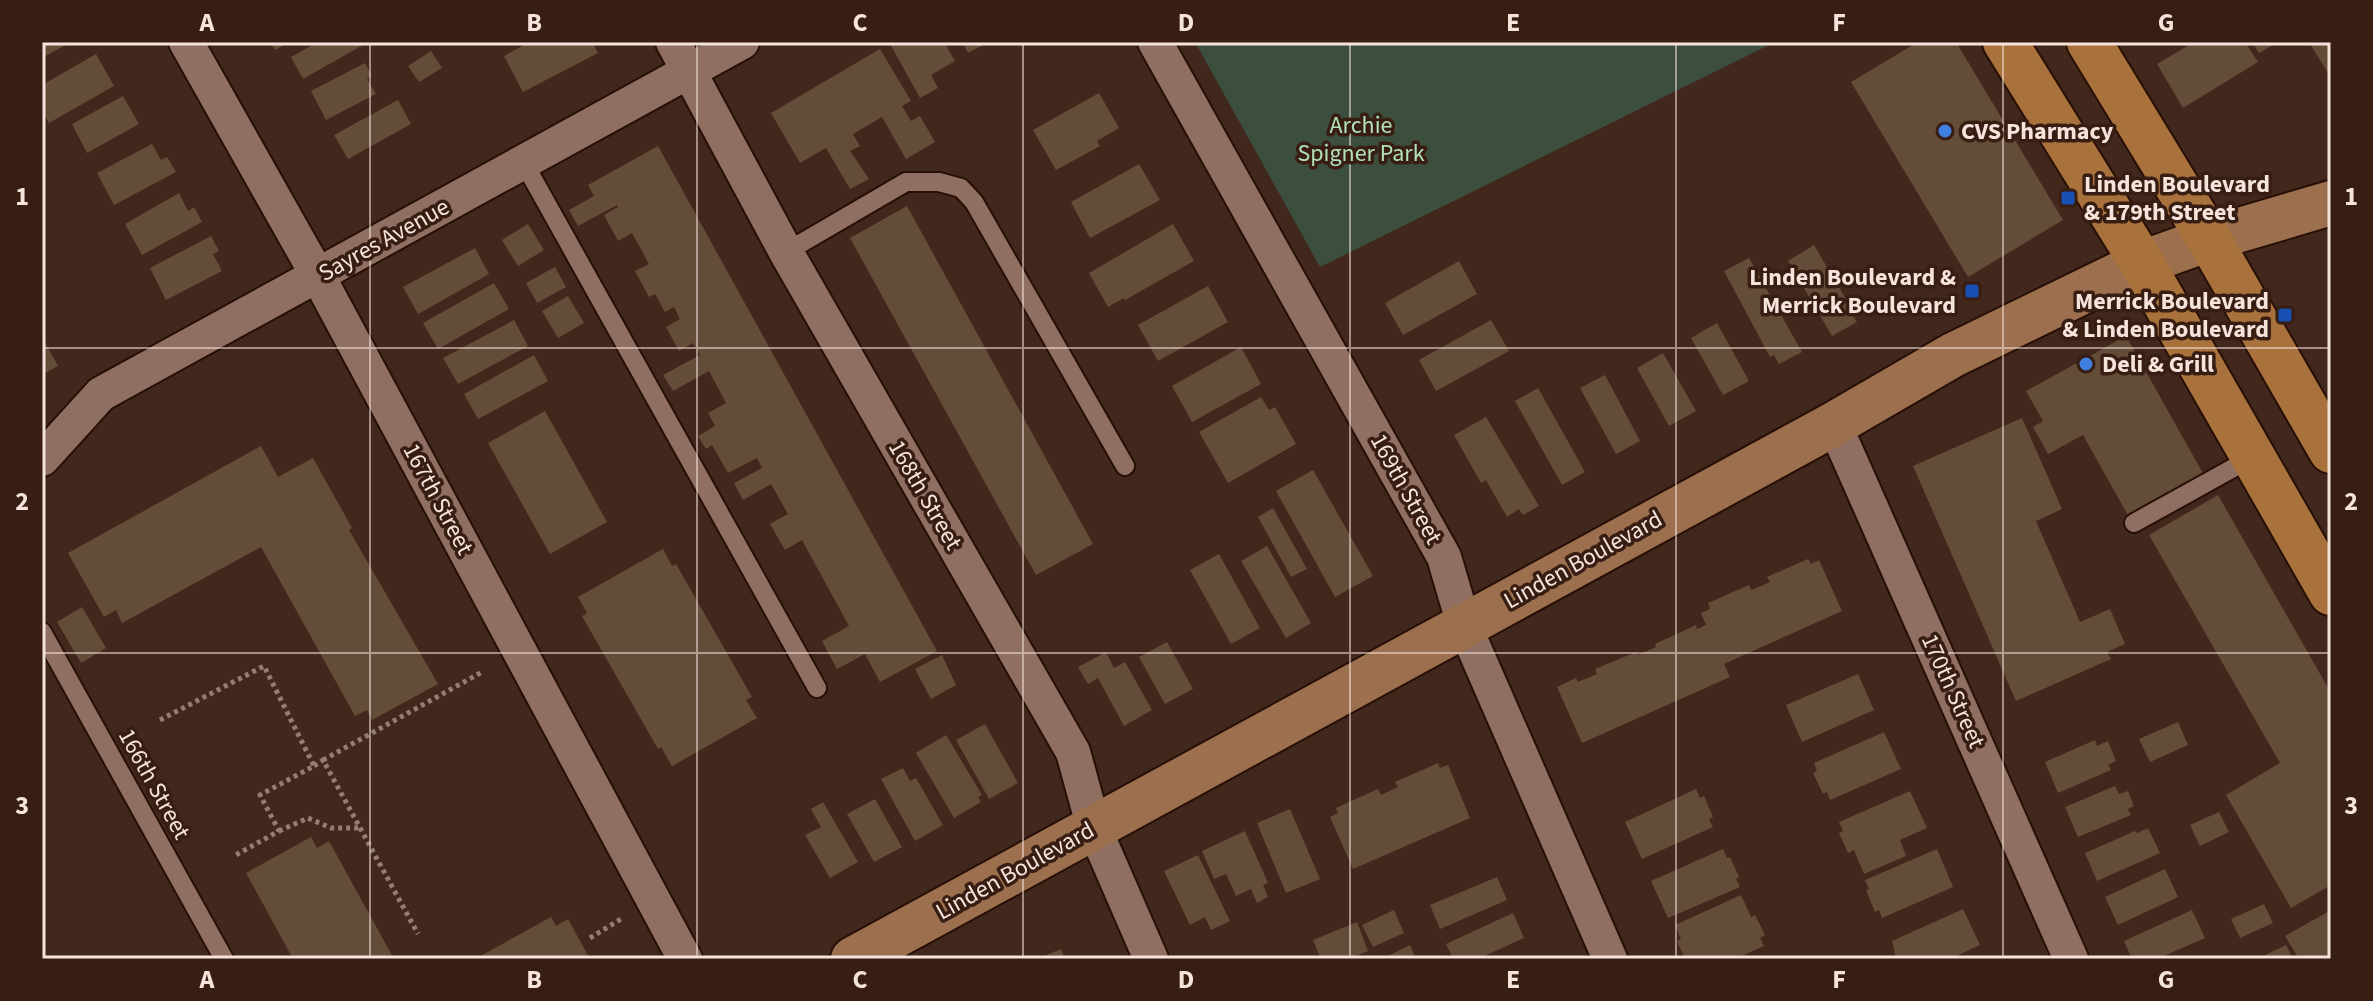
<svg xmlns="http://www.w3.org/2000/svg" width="2373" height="1001" font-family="'Source Sans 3',sans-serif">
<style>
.green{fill:#3c4f3f}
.building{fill:#644d38}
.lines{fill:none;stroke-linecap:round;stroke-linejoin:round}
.service-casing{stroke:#270f05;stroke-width:22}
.minor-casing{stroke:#270f05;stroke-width:38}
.secondary-casing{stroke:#270f05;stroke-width:48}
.primary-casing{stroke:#270f05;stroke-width:48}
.path{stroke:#947d73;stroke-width:5;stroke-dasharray:4 4;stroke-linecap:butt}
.service{stroke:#8f6f62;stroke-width:18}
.minor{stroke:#8f6f62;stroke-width:34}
.secondary{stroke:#9c704f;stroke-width:44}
.primary{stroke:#a9713c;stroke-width:44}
.grid{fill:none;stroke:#f6e4dc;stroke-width:2;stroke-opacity:0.55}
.shop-dot{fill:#3f7fe0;stroke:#371d12;stroke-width:3}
.transit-dot{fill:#1a4fb4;stroke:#371d12;stroke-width:3}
.labels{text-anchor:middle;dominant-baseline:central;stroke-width:7;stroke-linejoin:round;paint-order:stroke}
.park-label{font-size:24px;fill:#b1e1b8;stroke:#371d12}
.poi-label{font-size:24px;font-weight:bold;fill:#f6e4dc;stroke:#371d12;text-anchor:start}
.street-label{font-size:24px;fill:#f6e4dc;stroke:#371d12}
.neatline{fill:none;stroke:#f6e4dc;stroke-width:3}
.grid-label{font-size:26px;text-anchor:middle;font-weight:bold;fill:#f6e4dc}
</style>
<rect width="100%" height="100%" fill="#42271c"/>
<polygon class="green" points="1195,42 1775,42 1320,267"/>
<g class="building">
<polygon points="42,42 71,42 42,58"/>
<polygon points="270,42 289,42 275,50"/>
<polygon points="318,42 361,42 363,45 303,79 291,57"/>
<polygon points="529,42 592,42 598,53 523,92 504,56"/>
<polygon points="893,42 944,42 955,61 931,75 938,88 920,98 890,44"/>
<polygon points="962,42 989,42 968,53"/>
<polygon points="1918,42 1956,42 2063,220 1968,277 1851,82"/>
<polygon points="2194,42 2245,42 2258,62 2183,108 2157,64"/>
<polygon points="2252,42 2278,42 2259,53"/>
<polygon points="2309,42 2331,42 2331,78"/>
<polygon points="880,49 911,101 902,106 911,121 920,116 935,142 906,159 882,117 853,134 860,146 850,151 869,179 850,189 826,148 800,163 771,113"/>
<polygon points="431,51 442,68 419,82 408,66"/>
<polygon points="96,54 114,86 49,123 42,110 42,85"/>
<polygon points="365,63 372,76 367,79 376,94 326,120 311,91"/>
<polygon points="1099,93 1119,128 1097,141 1100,146 1056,170 1033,130"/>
<polygon points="123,96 139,124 87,153 72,124"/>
<polygon points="398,100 411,124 348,159 334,135"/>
<polygon points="152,144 161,160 167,157 176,172 114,205 97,173"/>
<polygon points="658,146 937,651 880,682 865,654 837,669 822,641 849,626 802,540 785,550 770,524 788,514 771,484 743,500 734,483 762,468 757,458 728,473 712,445 706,449 698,436 715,426 708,413 726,403 709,371 673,391 663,375 700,355 693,343 679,351 666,327 680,319 674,307 665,312 655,294 649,297 635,271 649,264 632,233 618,241 604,215 618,207 617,205 578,226 569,210 594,196 588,185"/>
<polygon points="1139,164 1160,200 1090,238 1071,202"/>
<polygon points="179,193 188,211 194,207 202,222 142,255 125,224"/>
<polygon points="907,206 1093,544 1036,575 850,238"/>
<polygon points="528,224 544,250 518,266 502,240"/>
<polygon points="1173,224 1194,261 1125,300 1124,298 1108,307 1089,273"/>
<polygon points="211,236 219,251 213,254 222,271 166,300 150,268"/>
<polygon points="1814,245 1847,301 1850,299 1856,309 1851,312 1857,322 1832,336 1788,261"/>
<polygon points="475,248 489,274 418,314 403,287"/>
<polygon points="1749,258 1802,352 1779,364 1774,355 1770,357 1724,271"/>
<polygon points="1459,261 1477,294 1403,335 1385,303"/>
<polygon points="555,267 566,287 537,303 526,283"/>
<polygon points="494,283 509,309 438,349 423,323"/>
<polygon points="1208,286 1228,322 1158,361 1138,325"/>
<polygon points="568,296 584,323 558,338 542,311"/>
<polygon points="514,320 528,346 458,384 443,358"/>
<polygon points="1491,320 1509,351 1436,391 1419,360"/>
<polygon points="1717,323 1749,381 1723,395 1691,338"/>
<polygon points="2126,336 2205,477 2130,519 2083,435 2048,454 2033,427 2043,421 2026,391"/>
<polygon points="42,337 58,366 42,375"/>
<polygon points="1241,347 1261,384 1192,422 1172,386"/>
<polygon points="1663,353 1696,411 1669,426 1637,368"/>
<polygon points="534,355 548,381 478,419 464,394"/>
<polygon points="1605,375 1640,441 1616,454 1580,388"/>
<polygon points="1538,388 1585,472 1562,485 1515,401"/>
<polygon points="1261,397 1269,410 1275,407 1296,444 1228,483 1199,432"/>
<polygon points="545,411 607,522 550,554 488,443"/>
<polygon points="1486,417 1539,506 1523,515 1519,509 1507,517 1486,480 1481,483 1454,435"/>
<polygon points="2022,418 2062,509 2036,521 2080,622 2110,609 2125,644 2107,652 2111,659 2016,701 1913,466"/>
<polygon points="261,446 278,477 313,458 352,528 349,530 438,684 372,720 367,710 355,716 261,547 122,623 116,610 104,617 68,553"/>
<polygon points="1313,470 1373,576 1335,597 1276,491"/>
<polygon points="2218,495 2331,693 2331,885 2291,908 2226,795 2280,763 2149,535"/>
<polygon points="1273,508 1307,569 1291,577 1258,517"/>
<polygon points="1267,546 1311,623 1286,638 1241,561"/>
<polygon points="663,549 672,566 676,564 752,697 746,700 757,718 672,766 661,747 658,749 582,616 587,613 578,597"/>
<polygon points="1219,554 1260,628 1231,644 1190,570"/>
<polygon points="1808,559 1811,564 1819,560 1842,611 1724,664 1730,677 1582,743 1557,687 1576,678 1578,682 1597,674 1595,669 1636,652 1638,655 1656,647 1655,644 1696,625 1697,629 1706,625 1701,613 1710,609 1708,603 1749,585 1751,590 1761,586 1770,582 1767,577"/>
<polygon points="82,607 106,648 81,663 57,622"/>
<polygon points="1167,642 1193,689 1165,704 1139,657"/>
<polygon points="1106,652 1114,668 1125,662 1152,710 1124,726 1098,678 1088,684 1078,667"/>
<polygon points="942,655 956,685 931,699 915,669"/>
<polygon points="1858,674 1874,710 1802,742 1786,705"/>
<polygon points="2178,722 2188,745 2150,762 2139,739"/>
<polygon points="985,724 1018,783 989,799 956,740"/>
<polygon points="1884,732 1901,769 1830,800 1827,792 1823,794 1813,773 1817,771 1814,763"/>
<polygon points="946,735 982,795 978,797 981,802 954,818 916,753"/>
<polygon points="2095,740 2097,746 2108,741 2116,761 2108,765 2111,770 2058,793 2045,762"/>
<polygon points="1438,763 1440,768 1448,765 1470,818 1353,869 1330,817 1338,813 1336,808 1378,789 1381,795 1398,787 1395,782"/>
<polygon points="903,768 910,781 916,778 943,825 915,841 881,779"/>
<polygon points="2115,786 2119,794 2128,791 2134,806 2128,809 2131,815 2078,837 2065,807"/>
<polygon points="1696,789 1700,798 1704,796 1713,817 1709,819 1713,827 1642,859 1625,822"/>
<polygon points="1910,791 1927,828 1900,840 1906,856 1864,874 1854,850 1848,853 1839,833 1843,831 1839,822"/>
<polygon points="875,799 902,847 874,862 847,814"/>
<polygon points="823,802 858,862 830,878 805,835 821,827 811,809"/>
<polygon points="1290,809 1320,879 1286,893 1257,823"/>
<polygon points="2219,812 2229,832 2200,846 2190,825"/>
<polygon points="2148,828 2160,853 2097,881 2085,853 2135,831 2137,833"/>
<polygon points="1245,831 1268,883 1263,885 1268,897 1257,903 1251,889 1236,896 1226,874 1214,879 1202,851"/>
<polygon points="311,837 317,848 329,841 394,959 296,959 292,957 246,873"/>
<polygon points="1723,849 1727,858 1730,857 1739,877 1736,879 1740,887 1668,918 1651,881"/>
<polygon points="1937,849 1953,887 1882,918 1879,910 1875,912 1866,890 1869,889 1865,880"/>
<polygon points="1198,855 1230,921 1211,930 1205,917 1190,925 1164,871"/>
<polygon points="2165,869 2178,897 2118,925 2105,897"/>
<polygon points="1497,877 1507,900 1440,929 1430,905"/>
<polygon points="1741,895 1751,917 1755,915 1765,935 1760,938 1764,946 1735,959 1685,959 1677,941 1681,939 1675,925"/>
<polygon points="2264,904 2273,923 2240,938 2231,919"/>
<polygon points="1963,909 1980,945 1950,959 1896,959 1892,941"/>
<polygon points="1394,910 1404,933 1373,947 1362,925"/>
<polygon points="2192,910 2205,938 2157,959 2132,959 2124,941"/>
<polygon points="2331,910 2331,959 2299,959 2285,936"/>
<polygon points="1513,913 1524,938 1478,959 1453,959 1446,944"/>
<polygon points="551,917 556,926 568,919 590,959 475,959"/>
<polygon points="1357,922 1368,951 1349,959 1321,959 1313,940"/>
<polygon points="1410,945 1416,959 1382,959"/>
<polygon points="2286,945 2293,959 2257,959"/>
<polygon points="1061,949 1065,959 1037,959"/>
</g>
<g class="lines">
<g class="service-casing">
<g id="service">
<polyline points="524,163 817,688"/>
<polyline points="786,252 906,182 939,182 961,188 974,202 1125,466"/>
<polyline points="2134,523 2253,457"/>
<polyline points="42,632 224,959"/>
</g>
</g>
<g class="minor-casing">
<g id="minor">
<polyline points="186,42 318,276 685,959"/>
<polyline points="673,42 786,252 1073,752 1094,828 1151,959"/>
<polyline points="1155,42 1444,557 1464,625 1610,959"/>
<polyline points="1834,424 2071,959"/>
<polyline points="42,459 101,394 742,42"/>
</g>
</g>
<g class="secondary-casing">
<polyline id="secondary" points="853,959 1834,424 1953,355 2142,263 2209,239 2331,203"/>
</g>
<g class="primary-casing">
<g id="primary">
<polyline points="2005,42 2142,263 2331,593"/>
<polyline points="2089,42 2209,239 2331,451"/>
</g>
</g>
<g class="path">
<polyline points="160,720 264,666 314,766 260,795 279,831 234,856"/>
<polyline points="323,760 482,672"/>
<polyline points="314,766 323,760 418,934"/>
<polyline points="279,831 308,818 331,828 359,828"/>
<polyline points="590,938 621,919"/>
</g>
<use href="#service" class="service"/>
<use href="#minor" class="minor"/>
<use href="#secondary" class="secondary"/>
<use href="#primary" class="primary"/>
</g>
<path class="grid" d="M370,42V959M697,42V959M1023,42V959M1350,42V959M1676,42V959M2003,42V959M42,348H2331M42,653H2331"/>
<g class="shop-dot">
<circle cx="1945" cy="131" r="8"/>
<circle cx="2086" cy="364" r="8"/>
</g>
<g class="transit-dot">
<rect x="2060" y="190" width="16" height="16" rx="4"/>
<rect x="1964" y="283" width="16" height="16" rx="4"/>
<rect x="2277" y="307" width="16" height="16" rx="4"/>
</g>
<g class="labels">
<g class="park-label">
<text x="1361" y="125">Archie<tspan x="1361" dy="28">Spigner Park</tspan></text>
</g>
<g class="poi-label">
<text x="1961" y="131">CVS Pharmacy</text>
<text x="2084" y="184">Linden Boulevard<tspan x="2084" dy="28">&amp; 179th Street</tspan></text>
<text x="1956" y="277" text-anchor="end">Linden Boulevard &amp;<tspan x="1956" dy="28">Merrick Boulevard</tspan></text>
<text x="2269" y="301" text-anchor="end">Merrick Boulevard<tspan x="2269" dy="28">&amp; Linden Boulevard</tspan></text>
<text x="2102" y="364">Deli &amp; Grill</text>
</g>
<g class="street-label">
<text transform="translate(384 240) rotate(-29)">Sayres Avenue</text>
<text transform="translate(1406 489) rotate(61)">169th Street</text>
<text transform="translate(925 495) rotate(60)">168th Street</text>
<text transform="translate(438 499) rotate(62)">167th Street</text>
<text transform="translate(1583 560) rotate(-29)">Linden Boulevard</text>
<text transform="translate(1953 691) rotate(66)">170th Street</text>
<text transform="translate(154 784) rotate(61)">166th Street</text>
<text transform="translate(1015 871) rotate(-29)">Linden Boulevard</text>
</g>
</g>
<rect width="2373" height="1001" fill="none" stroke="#371d12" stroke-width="88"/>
<rect x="44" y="44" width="2285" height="913" class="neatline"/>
<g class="grid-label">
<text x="207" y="31">A</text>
<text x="534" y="31">B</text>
<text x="860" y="31">C</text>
<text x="1186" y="31">D</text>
<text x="1513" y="31">E</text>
<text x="1839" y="31">F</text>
<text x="2166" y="31">G</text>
<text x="22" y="205">1</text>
<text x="2351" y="205">1</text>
<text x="22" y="510">2</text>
<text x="2351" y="510">2</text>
<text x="22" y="814">3</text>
<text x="2351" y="814">3</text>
<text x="207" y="988">A</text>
<text x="534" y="988">B</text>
<text x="860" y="988">C</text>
<text x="1186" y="988">D</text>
<text x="1513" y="988">E</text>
<text x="1839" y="988">F</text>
<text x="2166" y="988">G</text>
</g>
</svg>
